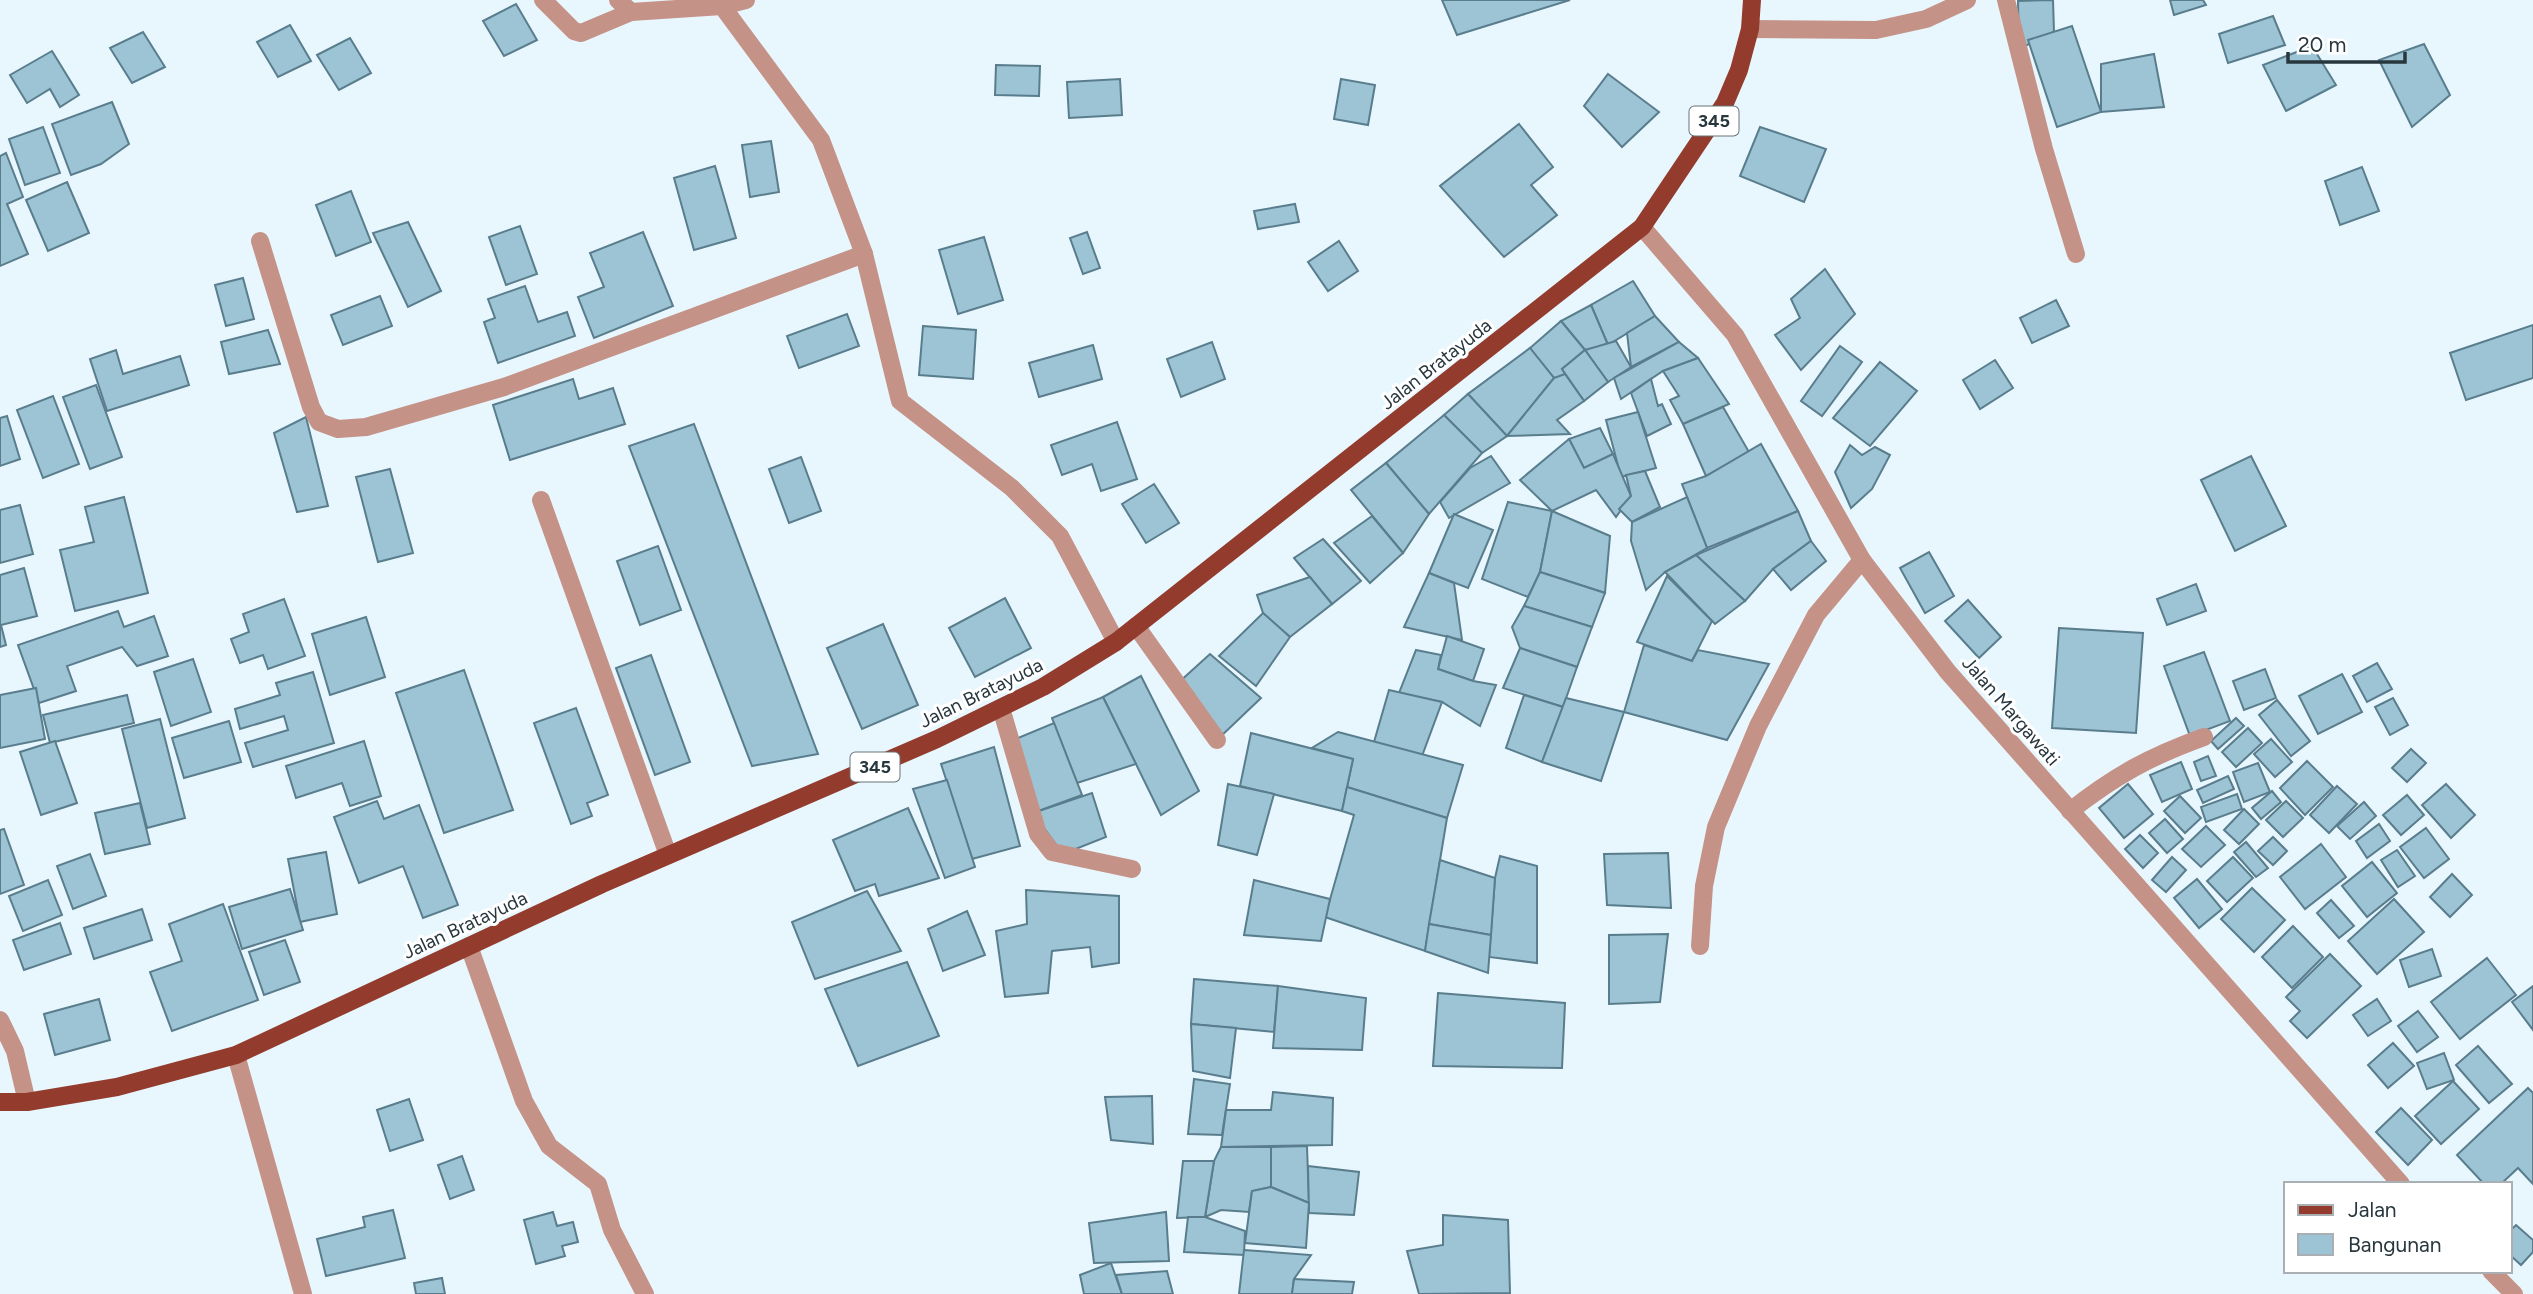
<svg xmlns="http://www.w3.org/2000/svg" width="2533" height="1294" font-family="Figtree,sans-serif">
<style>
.building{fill:#9dc4d4;stroke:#597d8d;stroke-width:2}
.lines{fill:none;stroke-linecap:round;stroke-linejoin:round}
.minor{stroke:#c59287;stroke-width:18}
.major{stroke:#933c2d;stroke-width:18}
.labels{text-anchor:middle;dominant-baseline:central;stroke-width:6;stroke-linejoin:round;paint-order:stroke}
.shield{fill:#fff;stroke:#687378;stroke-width:2}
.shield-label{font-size:18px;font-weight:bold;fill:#28373e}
.street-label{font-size:19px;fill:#28373e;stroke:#fff}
</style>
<rect width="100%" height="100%" fill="#e8f7fe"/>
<g class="building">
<polygon points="1442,0 1570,0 1457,35"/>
<polygon points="2053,0 2054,32 2019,49 2018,1"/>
<polygon points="2170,0 2203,0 2206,5 2174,15"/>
<polygon points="516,4 537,40 504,56 483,21"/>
<polygon points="2273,16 2285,45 2228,63 2219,34"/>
<polygon points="290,25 311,61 278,77 257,42"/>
<polygon points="2072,26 2101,112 2057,127 2028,40"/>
<polygon points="143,32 165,67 132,83 110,48"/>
<polygon points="350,38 371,73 339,90 317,55"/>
<polygon points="2424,44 2450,95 2412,127 2379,60"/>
<polygon points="2312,46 2336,85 2286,111 2263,65"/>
<polygon points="52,51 79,95 60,107 50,89 27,103 10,75"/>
<polygon points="2154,54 2164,107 2101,112 2101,64"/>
<polygon points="996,65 1040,66 1039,96 995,95"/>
<polygon points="1608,74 1659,112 1622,147 1584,106"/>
<polygon points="1120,79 1122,115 1069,118 1067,82"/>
<polygon points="1341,79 1375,85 1368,125 1334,119"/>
<polygon points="112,102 129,144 101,164 71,175 52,124"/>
<polygon points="1519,124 1553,167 1531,185 1557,215 1504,257 1440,186"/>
<polygon points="43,127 60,173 25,185 9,139"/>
<polygon points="1760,127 1826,149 1804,202 1740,176"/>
<polygon points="771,141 779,192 750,197 742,145"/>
<polygon points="6,153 23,197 7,204 28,254 0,266 0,156"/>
<polygon points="715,166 736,238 694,250 674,178"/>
<polygon points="2362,167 2379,211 2340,225 2325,181"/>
<polygon points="67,182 89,233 48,251 26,200"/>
<polygon points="351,191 371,242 336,256 316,205"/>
<polygon points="1295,204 1299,222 1258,229 1254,211"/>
<polygon points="408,222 441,291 408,307 373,233"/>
<polygon points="520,226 537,274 506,285 489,237"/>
<polygon points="643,232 673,306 594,338 578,297 604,287 590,253"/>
<polygon points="1087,232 1100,268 1083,274 1070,238"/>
<polygon points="984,237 1003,300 958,314 939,250"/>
<polygon points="1339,241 1358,271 1328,291 1308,262"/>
<polygon points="1825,269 1855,314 1801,370 1775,335 1800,318 1791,299"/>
<polygon points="243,278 254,319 226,326 215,285"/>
<polygon points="1633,281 1655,316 1608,345 1591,305"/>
<polygon points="525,286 538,322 567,312 575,336 498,363 484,322 495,318 488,299"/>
<polygon points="380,296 392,326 343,345 331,315"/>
<polygon points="2056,300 2069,326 2032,343 2020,318"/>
<polygon points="1591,305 1608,345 1585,350 1561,321"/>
<polygon points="847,314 859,346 799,368 787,336"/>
<polygon points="1655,316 1679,342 1631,367 1627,333"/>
<polygon points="1561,321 1585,350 1562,369 1566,375 1554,378 1530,348"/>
<polygon points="2533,325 2533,378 2466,400 2450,353"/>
<polygon points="923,326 976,330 973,379 919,375"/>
<polygon points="268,330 280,364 229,374 221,342"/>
<polygon points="1616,341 1631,367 1608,382 1585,350"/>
<polygon points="1212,342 1225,379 1181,397 1167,359"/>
<polygon points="1679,342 1698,358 1663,371 1621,399 1614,378"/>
<polygon points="1093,345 1102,379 1039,397 1029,363"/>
<polygon points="1840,346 1862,362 1822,416 1801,401"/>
<polygon points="1530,348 1554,378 1507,436 1468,394"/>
<polygon points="116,350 123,374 180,356 189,385 107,411 90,359"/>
<polygon points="1585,350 1608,382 1584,401 1562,369"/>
<polygon points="1698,358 1729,404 1683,424 1670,400 1679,396 1663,371"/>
<polygon points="1995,360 2013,388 1980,409 1963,380"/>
<polygon points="1880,362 1917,391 1870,446 1833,418"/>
<polygon points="1565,374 1584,401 1557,420 1570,434 1507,436 1554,378"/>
<polygon points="573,379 579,399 613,388 625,424 510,460 493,405"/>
<polygon points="1651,379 1658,406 1662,404 1671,424 1647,436 1631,393"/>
<polygon points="96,385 122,457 90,469 63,397"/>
<polygon points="1468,394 1507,436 1482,453 1444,415"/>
<polygon points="53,396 79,464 43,478 17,410"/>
<polygon points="1723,407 1749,452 1706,476 1683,424"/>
<polygon points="1638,412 1656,468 1621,477 1606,420"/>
<polygon points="1444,415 1482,453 1429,514 1386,463"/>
<polygon points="7,416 20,459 0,466 0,418"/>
<polygon points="306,417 328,506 297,512 274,433"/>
<polygon points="1117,422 1137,479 1101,491 1092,464 1062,475 1051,445"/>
<polygon points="694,424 818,754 752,766 629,446"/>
<polygon points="1600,428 1613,454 1584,468 1569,439"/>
<polygon points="1569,439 1584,468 1613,454 1631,496 1616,517 1596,490 1552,511 1520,480"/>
<polygon points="1761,444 1798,511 1707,548 1682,484 1706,476"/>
<polygon points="1850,445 1862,455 1875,447 1890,455 1872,489 1851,508 1835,472"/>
<polygon points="1491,456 1510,483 1449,518 1440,502 1470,468"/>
<polygon points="2251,456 2286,526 2235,551 2201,480"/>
<polygon points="801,457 821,511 789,523 769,469"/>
<polygon points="1386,463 1429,514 1403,553 1351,490"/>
<polygon points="390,469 413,553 378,562 356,477"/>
<polygon points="1645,471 1660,507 1632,522 1619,509 1631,496 1626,475"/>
<polygon points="1154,484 1179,523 1146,543 1122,504"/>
<polygon points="124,497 148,593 75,611 60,550 94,542 85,507"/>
<polygon points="1687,497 1707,548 1665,572 1646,590 1631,541 1632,522"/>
<polygon points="1508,502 1552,511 1540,572 1528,597 1482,579"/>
<polygon points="20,505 33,554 0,563 0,510"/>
<polygon points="1552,511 1610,536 1605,593 1540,572"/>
<polygon points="1798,511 1811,541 1773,569 1745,601 1696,555"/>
<polygon points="1454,514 1493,530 1468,588 1429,573"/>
<polygon points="1372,516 1403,553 1370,583 1334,543"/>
<polygon points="1323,539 1361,581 1332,604 1294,558"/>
<polygon points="1811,541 1826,561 1791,590 1773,569"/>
<polygon points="658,546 681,610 640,625 617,561"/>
<polygon points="1929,552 1954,596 1925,613 1900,568"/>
<polygon points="1696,555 1745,601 1715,624 1665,572"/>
<polygon points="24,568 37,616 1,625 6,645 0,647 0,575"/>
<polygon points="1540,572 1605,593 1592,627 1524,606"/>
<polygon points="1429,573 1454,583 1462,640 1404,627"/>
<polygon points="1667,576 1712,621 1692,661 1637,642"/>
<polygon points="1310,577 1332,604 1290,637 1263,613 1257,595"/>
<polygon points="2196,584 2206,611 2167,625 2157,599"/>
<polygon points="1005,598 1031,648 975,677 949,628"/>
<polygon points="284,599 305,656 268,669 263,655 240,663 231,639 249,632 243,614"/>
<polygon points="1968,600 2001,637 1979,658 1945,621"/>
<polygon points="1524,606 1592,627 1577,667 1520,648 1512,627"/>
<polygon points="118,611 124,627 154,616 168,656 137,666 122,647 67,666 76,691 39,703 18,645"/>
<polygon points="1263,613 1290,637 1256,686 1219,656"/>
<polygon points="366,617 385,677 330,695 312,634"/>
<polygon points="883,624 918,705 862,729 827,648"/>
<polygon points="2059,628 2143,633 2136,733 2052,728"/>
<polygon points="1447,636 1484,649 1473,681 1438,669"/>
<polygon points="1644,645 1692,661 1698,650 1769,664 1727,740 1624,712"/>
<polygon points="1520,648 1577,667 1563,707 1503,688"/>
<polygon points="1416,650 1441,655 1438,669 1473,681 1496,685 1480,726 1442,702 1399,693"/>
<polygon points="2204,652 2230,721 2190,736 2164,666"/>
<polygon points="1210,654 1261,698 1217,740 1177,684"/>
<polygon points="651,655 690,762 655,775 616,668"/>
<polygon points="193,659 211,712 171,726 154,672"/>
<polygon points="2377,663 2392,689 2367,702 2353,676"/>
<polygon points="2265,669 2276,698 2244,710 2233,681"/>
<polygon points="464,670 513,810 444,833 396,693"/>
<polygon points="313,672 334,743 253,767 245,743 288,730 284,716 240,729 235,709 280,695 276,683"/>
<polygon points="2342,674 2362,712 2318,734 2299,696"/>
<polygon points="1141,676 1199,791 1161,815 1103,697"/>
<polygon points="36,688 45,739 0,748 0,695"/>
<polygon points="1389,690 1442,702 1422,756 1374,742"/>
<polygon points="127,695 134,723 50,743 43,715"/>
<polygon points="1524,695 1563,707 1542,762 1506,748"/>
<polygon points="1103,697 1136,764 1077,783 1052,718"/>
<polygon points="1566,698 1624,712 1601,781 1542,762"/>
<polygon points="2393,698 2408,725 2390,735 2375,707"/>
<polygon points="2277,700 2310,741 2291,756 2259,715"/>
<polygon points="576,708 608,795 587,803 592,816 571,824 534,723"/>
<polygon points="2236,718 2244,726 2218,749 2211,741"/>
<polygon points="160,719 185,818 147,828 122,729"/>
<polygon points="229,721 241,762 184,778 172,738"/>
<polygon points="1054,723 1082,795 1033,813 1011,741"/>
<polygon points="2248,728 2262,743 2236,767 2222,752"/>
<polygon points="1338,732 1463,765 1447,818 1347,787 1353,759 1312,748"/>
<polygon points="1251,733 1353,759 1342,811 1240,786"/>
<polygon points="2271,739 2292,762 2275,777 2254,754"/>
<polygon points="55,741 77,803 41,815 20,752"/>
<polygon points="364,741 381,796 350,806 342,783 296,798 286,766"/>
<polygon points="994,747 1020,846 972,859 941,764"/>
<polygon points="2411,749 2426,763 2407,782 2392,768"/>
<polygon points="2208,756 2216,776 2201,781 2194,762"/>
<polygon points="2307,761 2333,787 2305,815 2280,788"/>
<polygon points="2181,762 2192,789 2162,802 2150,775"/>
<polygon points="2258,763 2270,792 2244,802 2233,772"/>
<polygon points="2228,776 2234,789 2203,803 2197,790"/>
<polygon points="947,780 975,867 945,878 913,789"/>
<polygon points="1228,784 1274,794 1257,855 1218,845"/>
<polygon points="2128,784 2153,814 2124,838 2099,808"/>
<polygon points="2446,784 2475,815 2451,838 2422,805"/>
<polygon points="2337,786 2357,804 2329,833 2310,815"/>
<polygon points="1347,787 1447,818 1425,951 1325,917 1354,815 1342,811"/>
<polygon points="2272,791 2281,802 2261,819 2252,808"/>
<polygon points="1092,793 1106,837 1063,854 1033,813"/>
<polygon points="2237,794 2242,809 2206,822 2201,807"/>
<polygon points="2407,795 2424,815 2401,835 2383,815"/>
<polygon points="2180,796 2201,818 2185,833 2164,811"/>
<polygon points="377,801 384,819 419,805 458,905 423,918 403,866 359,883 334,817"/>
<polygon points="2286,801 2303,818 2283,837 2266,820"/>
<polygon points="2364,802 2376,816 2350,839 2337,826"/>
<polygon points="140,803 150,844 105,854 95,813"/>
<polygon points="908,808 939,878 879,896 875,884 855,891 833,840"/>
<polygon points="2244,809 2259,824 2239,844 2224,830"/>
<polygon points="2165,819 2183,839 2167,853 2149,833"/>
<polygon points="2379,824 2390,841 2367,858 2356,841"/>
<polygon points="2206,826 2225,845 2201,867 2182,849"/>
<polygon points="2426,828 2449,859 2424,878 2400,847"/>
<polygon points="4,829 24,885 0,894 0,830"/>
<polygon points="2140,835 2158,853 2143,868 2125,849"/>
<polygon points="2273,837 2287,851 2273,865 2258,851"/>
<polygon points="2246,842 2268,868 2256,877 2234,852"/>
<polygon points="2321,844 2346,877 2305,909 2280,877"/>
<polygon points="2397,850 2415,876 2398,887 2381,860"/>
<polygon points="326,852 337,914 300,922 288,859"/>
<polygon points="1668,853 1671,908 1607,905 1604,854"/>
<polygon points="90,854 106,896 73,909 57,866"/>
<polygon points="1500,856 1537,866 1537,963 1489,957 1495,878"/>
<polygon points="2172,857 2186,870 2166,892 2152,880"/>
<polygon points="2233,857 2253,878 2227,902 2207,881"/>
<polygon points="1440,860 1495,878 1491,935 1429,924"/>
<polygon points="2372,862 2397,893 2367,917 2342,886"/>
<polygon points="2452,874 2472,895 2450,917 2430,897"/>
<polygon points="2197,879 2222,909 2199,928 2174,898"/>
<polygon points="48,880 62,915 23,931 9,896"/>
<polygon points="1254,880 1330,899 1321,941 1244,935"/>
<polygon points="2252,888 2285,920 2254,952 2221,919"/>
<polygon points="290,889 303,930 242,949 229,907"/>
<polygon points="1026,890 1119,896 1119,963 1092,967 1090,947 1052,951 1048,993 1005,997 996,931 1027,924"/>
<polygon points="867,891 901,951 815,979 792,922"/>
<polygon points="2394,899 2424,932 2377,974 2348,941"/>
<polygon points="2331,900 2354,926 2339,938 2317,913"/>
<polygon points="223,904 258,1000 172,1031 150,972 182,961 169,924"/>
<polygon points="142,909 152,940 94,959 84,928"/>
<polygon points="967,911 985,955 943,971 928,929"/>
<polygon points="60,923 71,954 24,970 13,940"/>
<polygon points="1429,924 1491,935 1488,973 1425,951"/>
<polygon points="2293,926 2323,957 2292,988 2262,957"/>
<polygon points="1668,934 1660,1002 1609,1004 1609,935"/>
<polygon points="285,940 300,982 264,995 249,952"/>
<polygon points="2432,949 2441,976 2409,987 2400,960"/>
<polygon points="2330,954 2361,986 2307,1038 2290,1021 2300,1011 2286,997"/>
<polygon points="2487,958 2516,995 2460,1039 2431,1002"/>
<polygon points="907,962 939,1036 858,1066 825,989"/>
<polygon points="1194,979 1278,986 1274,1032 1191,1024"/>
<polygon points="1278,986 1366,998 1362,1050 1273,1048"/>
<polygon points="2533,986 2533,1030 2512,1002"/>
<polygon points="1438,993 1565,1003 1562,1068 1433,1066"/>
<polygon points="99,999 110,1040 55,1055 44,1014"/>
<polygon points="2377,999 2391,1021 2368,1036 2353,1015"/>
<polygon points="2418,1011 2438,1037 2417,1052 2398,1026"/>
<polygon points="1191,1024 1236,1028 1230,1078 1193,1071"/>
<polygon points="2393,1043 2414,1066 2388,1088 2368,1065"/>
<polygon points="2478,1046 2512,1084 2489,1103 2456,1065"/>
<polygon points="2444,1053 2454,1080 2427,1089 2417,1063"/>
<polygon points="1194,1079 1230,1084 1222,1135 1188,1134"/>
<polygon points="2453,1081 2479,1109 2441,1144 2415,1116"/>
<polygon points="2528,1088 2533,1093 2533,1184 2518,1168 2501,1184 2484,1184 2457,1155"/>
<polygon points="1273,1092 1333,1098 1332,1145 1221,1147 1226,1110 1271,1110"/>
<polygon points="1152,1096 1153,1144 1111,1140 1105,1097"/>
<polygon points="409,1099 423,1140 390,1151 377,1110"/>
<polygon points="2401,1108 2432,1140 2408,1165 2376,1132"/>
<polygon points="1307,1146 1309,1203 1271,1187 1271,1147"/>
<polygon points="1221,1147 1271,1147 1271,1187 1252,1191 1249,1212 1221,1210 1205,1217 1214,1161"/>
<polygon points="462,1156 474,1190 450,1199 438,1165"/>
<polygon points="1183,1161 1214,1161 1205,1217 1177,1218"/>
<polygon points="1308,1166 1359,1172 1354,1215 1309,1213"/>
<polygon points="1271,1187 1309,1203 1306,1248 1245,1243 1252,1191"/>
<polygon points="393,1210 405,1258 326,1276 317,1239 365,1227 363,1217"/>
<polygon points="553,1212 557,1226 573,1222 578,1242 562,1246 565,1256 536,1264 524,1220"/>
<polygon points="1166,1212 1169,1261 1094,1263 1089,1223"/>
<polygon points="1443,1215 1508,1220 1510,1293 1419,1294 1407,1251 1443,1245"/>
<polygon points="1188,1217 1205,1217 1245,1231 1244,1255 1184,1252"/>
<polygon points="2516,1225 2533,1240 2533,1252 2521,1265 2510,1255 2510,1231"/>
<polygon points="1244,1250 1311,1255 1294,1279 1292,1294 1239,1294"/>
<polygon points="1111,1263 1122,1294 1084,1294 1080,1275"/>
<polygon points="1167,1271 1173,1294 1122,1294 1116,1275"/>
<polygon points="442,1278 445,1294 416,1294 414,1283"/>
<polygon points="1294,1279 1354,1282 1352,1294 1292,1294"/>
</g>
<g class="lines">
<g class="minor">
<polyline points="543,0 574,31 581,33 631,12"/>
<polyline points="618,0 631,12 722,6"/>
<polyline points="746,0 722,6 821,140 864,254 900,401 1012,488 1060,536 1116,642"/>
<polyline points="2006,0 2044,149 2076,254"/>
<polyline points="1750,29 1876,30 1926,19 1967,0"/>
<polyline points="1642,227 1735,335 1862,560 1948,672 2401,1184"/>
<polyline points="260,241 311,407 319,422 338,429 366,427 504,387 864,254"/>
<polyline points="541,500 668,855"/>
<polyline points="1136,626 1217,740"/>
<polyline points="1001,708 1038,834 1052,852 1132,869"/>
<path d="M2070,811C2116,775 2149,757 2204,737"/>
<polyline points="469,946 524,1101 549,1146 598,1184 612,1230 645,1294"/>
<polyline points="1700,946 1704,886 1716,827 1758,726 1816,615 1862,560"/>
<polyline points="0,1020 15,1051 27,1102"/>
<polyline points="236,1055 303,1294"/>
<polyline points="2491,1271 2514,1294"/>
</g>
<polyline class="major" points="0,1102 27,1102 117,1087 236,1055 602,884 937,739 1043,687 1116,642 1642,227 1725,103 1739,70 1750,29 1752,0"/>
</g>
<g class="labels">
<g class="shield">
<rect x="1689.5" y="106.5" width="49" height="29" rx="5"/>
<rect x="850.5" y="752.5" width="49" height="29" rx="5"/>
</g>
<g class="shield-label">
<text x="1714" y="121">345</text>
<text x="875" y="767">345</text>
</g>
<g class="street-label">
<text transform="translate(1436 364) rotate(-38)">Jalan Bratayuda</text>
<text transform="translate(981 693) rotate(-26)">Jalan Bratayuda</text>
<text transform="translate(2011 711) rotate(49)">Jalan Margawati</text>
<text transform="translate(465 925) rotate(-25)">Jalan Bratayuda</text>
</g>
</g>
<rect x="2284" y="1182" width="228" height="91" fill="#ffffff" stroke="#a9afb2" stroke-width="2"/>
<rect x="2298" y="1205" width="35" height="10" fill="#933c2d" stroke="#a9afb2" stroke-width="2"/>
<text x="2348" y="1217" font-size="21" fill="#28373e">Jalan</text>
<rect x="2298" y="1234" width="35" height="21" fill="#9dc4d4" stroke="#a9afb2" stroke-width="2"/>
<text x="2348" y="1252" font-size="21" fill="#28373e">Bangunan</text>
<path d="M2288 52v10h117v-10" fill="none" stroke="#28373e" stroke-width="3.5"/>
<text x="2298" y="52" font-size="21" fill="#28373e" stroke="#ffffff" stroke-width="5" paint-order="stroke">20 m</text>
</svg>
